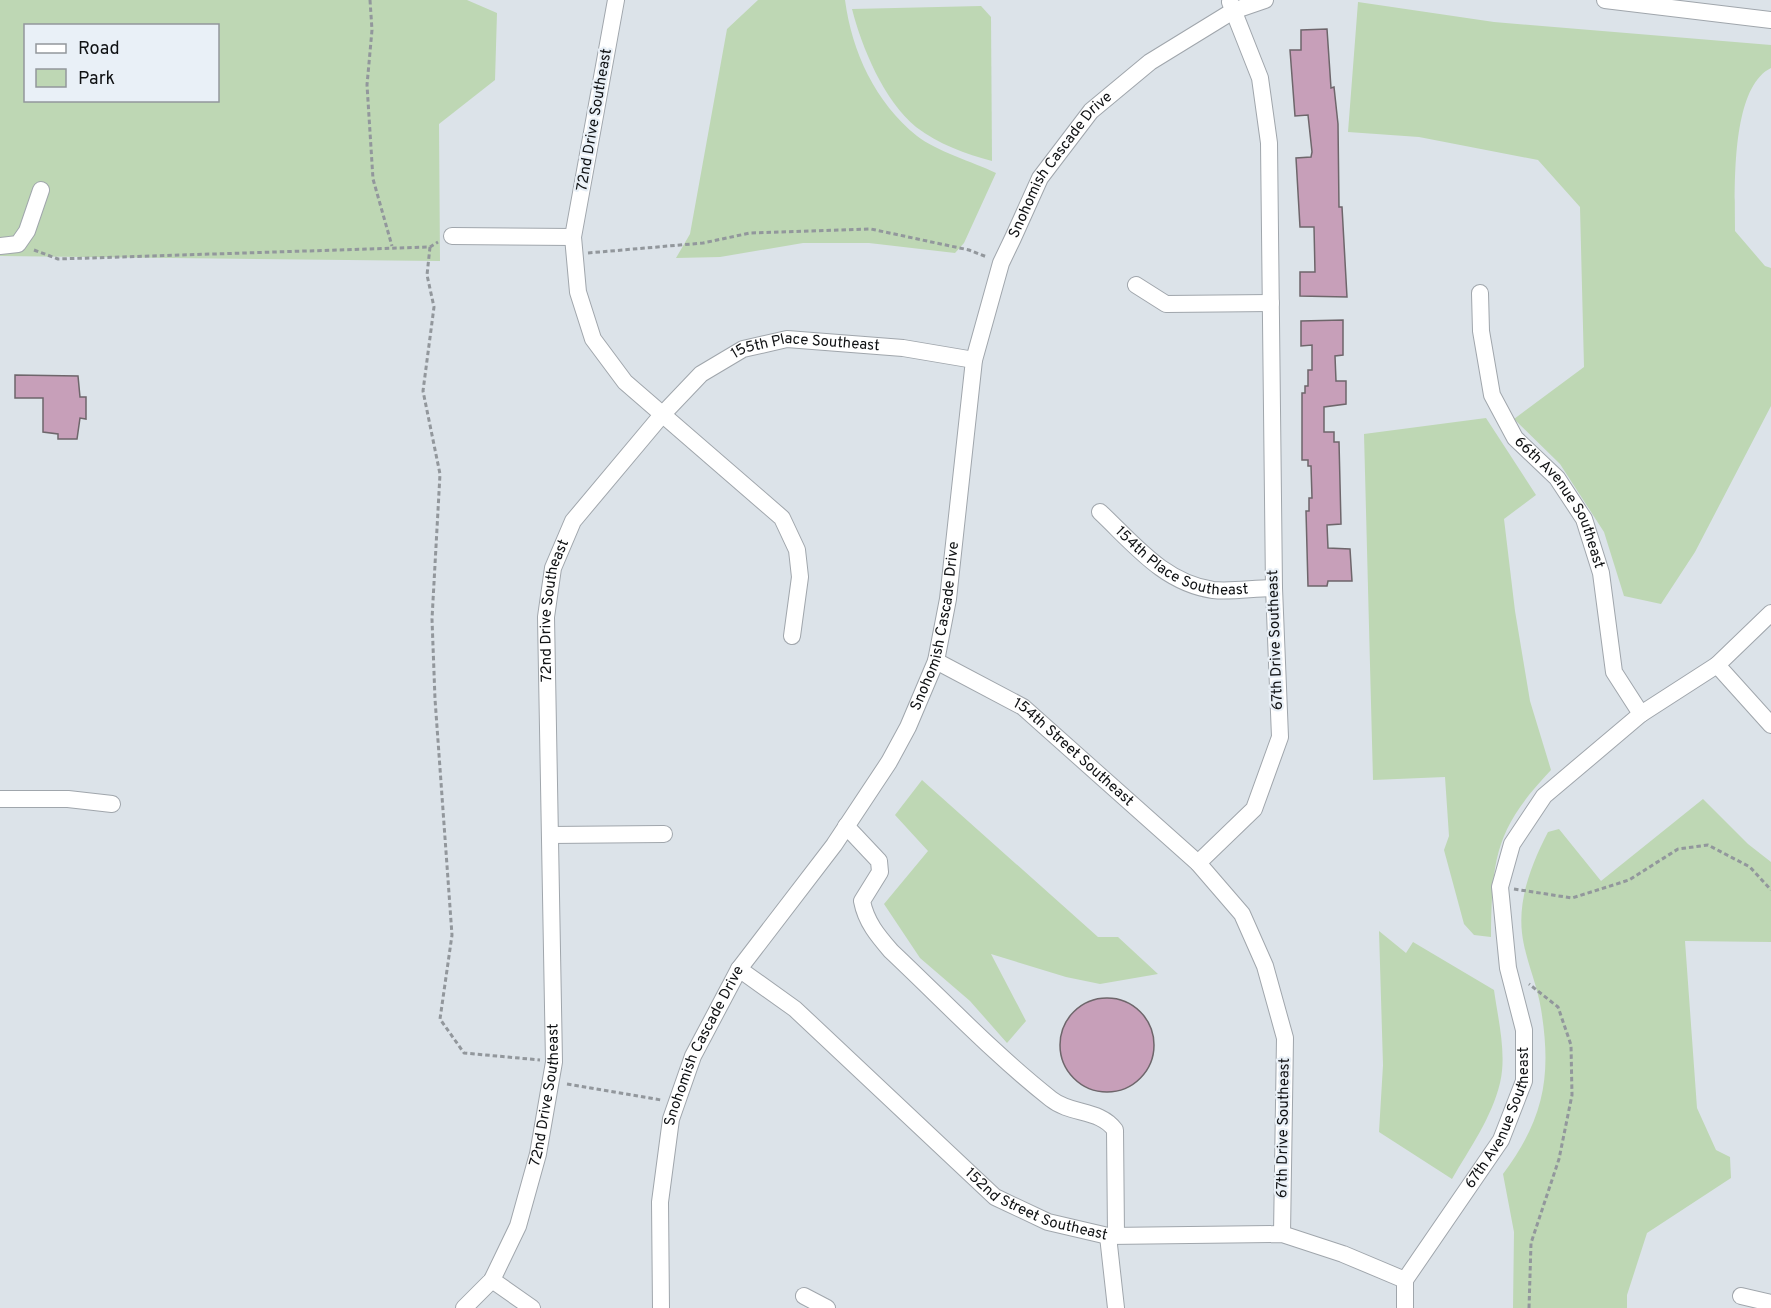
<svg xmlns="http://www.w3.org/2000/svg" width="1771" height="1308" font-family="Overpass,sans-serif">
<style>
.green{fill:#bed7b4;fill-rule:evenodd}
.building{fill:#c79fb9;stroke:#6e666b;stroke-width:1.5}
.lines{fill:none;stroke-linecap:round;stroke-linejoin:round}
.minor-casing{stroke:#a0a6ac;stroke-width:18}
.path{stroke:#92979c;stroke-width:3;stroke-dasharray:4.5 3;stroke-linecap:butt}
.minor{stroke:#fff;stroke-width:16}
.labels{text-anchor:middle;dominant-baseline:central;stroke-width:4.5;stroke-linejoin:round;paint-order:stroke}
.street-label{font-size:15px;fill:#0f1113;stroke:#e9f0f7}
</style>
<rect width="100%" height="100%" fill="#dce3e9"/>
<g class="green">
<path d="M0,0H467L497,13L495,80L439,124L440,261L0,256ZM26,26H218V100H26Z"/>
<path d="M758,0H845C852,52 875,102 917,136C936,151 973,162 996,173L964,243L955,253L869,243H803L720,257L676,258L690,234L727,29Z"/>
<path d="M1358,2L1494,22L1771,45V68C1730,88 1735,191 1735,231L1765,266L1771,268V406L1695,552L1661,604L1624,596L1604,532L1560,464L1514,419L1584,367L1580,207L1538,160L1419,137L1348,132Z"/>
<path d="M981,6L991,17L992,161C966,154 938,144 916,127C884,101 862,48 852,9Z"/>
<path d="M1486,418L1536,495L1504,519L1515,611L1530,701L1551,770C1495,829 1492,858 1491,937L1474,935L1464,924L1444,850L1449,836L1445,777L1373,780L1364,434Z"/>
<polygon points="922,780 1098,937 1118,937 1158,974 1100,984 1066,977 991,954 1026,1021 1007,1043 970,1001 920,958 884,904 928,851 895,815"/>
<path d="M1703,799L1748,844L1771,862V942L1685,941L1697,1108L1716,1150L1730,1157L1731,1178L1647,1233L1627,1295V1308H1513L1514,1232L1503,1174C1544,1119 1552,1076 1541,1009C1537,983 1525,959 1522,933C1518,898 1532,863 1548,832L1559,829L1601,881Z"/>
<path d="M1379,931L1406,953L1413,942L1494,990C1498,1019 1507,1054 1500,1083C1492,1117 1470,1148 1452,1179L1379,1132L1383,1065Z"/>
</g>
<g class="building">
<polygon points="1327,29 1331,88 1334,87 1338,124 1339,207 1342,207 1347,297 1300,296 1300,272 1315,272 1314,227 1300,227 1296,158 1311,157 1312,152 1308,115 1295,116 1290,50 1301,50 1301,30"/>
<polygon points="1343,320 1343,355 1335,356 1336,381 1346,381 1346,404 1324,407 1324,432 1334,432 1334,442 1339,442 1341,524 1327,525 1328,548 1350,549 1352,581 1328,581 1327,586 1308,586 1306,511 1309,511 1309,498 1312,498 1311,466 1308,466 1308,460 1302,460 1302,393 1305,393 1305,386 1308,386 1308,370 1312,370 1312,345 1301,346 1301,321"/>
<polygon points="15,375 78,376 80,397 86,397 86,419 80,418 77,439 58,439 58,434 43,432 43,398 15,398"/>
<circle cx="1107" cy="1045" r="47"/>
</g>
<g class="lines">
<g class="minor-casing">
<g id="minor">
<polyline points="616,0 573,237 578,292 593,339 625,382 782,518 797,550 800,577 792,636"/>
<polyline points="1605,0 1771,20"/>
<polyline points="452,236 573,237"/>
<polyline points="0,246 18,244 27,231 41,190"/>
<polyline points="1136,285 1166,304 1271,303"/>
<path id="s1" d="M1480,293L1481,331L1492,395L1515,438L1557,478L1584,519L1601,573L1614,672L1641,714"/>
<path id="s2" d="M1100,512C1134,544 1164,583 1213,590C1232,592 1254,588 1274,588"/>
<path id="s3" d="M936,661L1023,707L1198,863L1242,914L1265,966L1285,1038L1282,1234"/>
<polyline points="1717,665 1771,725"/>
<polyline points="0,799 68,799 112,804"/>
<path d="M846,826L879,861L880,872L862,901C866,922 878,936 891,951C944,1001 994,1054 1051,1099C1071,1115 1100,1109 1115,1130L1116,1235"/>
<polyline points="550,835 664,834"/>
<polyline points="1198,863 1254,809 1280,737 1274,588 1269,143 1260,78 1230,2"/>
<path id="s4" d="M739,969L795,1009L995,1197L1048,1222L1108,1236L1282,1234L1343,1254L1405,1280"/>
<polyline points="1108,1236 1116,1308"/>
<polyline points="492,1280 532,1308"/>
<polyline points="804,1296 827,1308"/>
<polyline points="1741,1296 1771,1303"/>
<path id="s5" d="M464,1308L492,1280L518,1226L538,1154L554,1062L546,617L553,568L573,521L661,416L701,374L743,349L787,339L903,348L974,360"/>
<path id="s6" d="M661,1308L660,1202L671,1119L693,1056L739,969L834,845L889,762L908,727L936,661L948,599L974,360L1001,263L1013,238L1040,178L1091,111L1150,62L1233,11L1265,0"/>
<path id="s7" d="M1405,1308V1280L1501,1140L1524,1081V1030L1508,968L1500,887L1512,844L1544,796L1641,714L1717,665L1771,613"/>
</g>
</g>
<g class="path">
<polyline points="370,0 372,30 367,85 373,179 392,246"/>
<polyline points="430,247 427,275 434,307 423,391 440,474 432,619 435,699 452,935 440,1019 464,1053 540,1060"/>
<polyline points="34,250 58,259 430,247 438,242"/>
<polyline points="588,253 703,243 750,233 871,229 969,250 987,257"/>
<polyline points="1514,889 1572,898 1629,880 1678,849 1708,845 1750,867 1771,890"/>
<polyline points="567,1084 661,1100"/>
<polyline points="1529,1308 1531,1243 1559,1159 1572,1095 1571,1045 1558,1007 1529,984"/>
</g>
<use href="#minor" class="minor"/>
</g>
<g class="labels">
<g class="street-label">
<text transform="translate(595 120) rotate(-80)">72nd Drive Southeast</text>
<text stroke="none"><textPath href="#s6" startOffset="1242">Snohomish Cascade Drive</textPath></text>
<text stroke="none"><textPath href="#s5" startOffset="1120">155th Place Southeast</textPath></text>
<text stroke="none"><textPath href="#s1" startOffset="232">66th Avenue Southeast</textPath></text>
<text stroke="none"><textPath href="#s2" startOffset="100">154th Place Southeast</textPath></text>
<text stroke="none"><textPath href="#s5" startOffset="720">72nd Drive Southeast</textPath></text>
<text stroke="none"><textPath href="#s6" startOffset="756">Snohomish Cascade Drive</textPath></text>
<text transform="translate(1276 640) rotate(-92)">67th Drive Southeast</text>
<text stroke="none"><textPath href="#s3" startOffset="166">154th Street Southeast</textPath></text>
<text stroke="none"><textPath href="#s6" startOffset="270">Snohomish Cascade Drive</textPath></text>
<text stroke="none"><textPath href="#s5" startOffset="234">72nd Drive Southeast</textPath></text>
<text stroke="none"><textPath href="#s7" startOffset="218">67th Avenue Southeast</textPath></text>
<text transform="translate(1284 1128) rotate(-89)">67th Drive Southeast</text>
<text stroke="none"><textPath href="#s4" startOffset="384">152nd Street Southeast</textPath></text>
</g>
</g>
<rect x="24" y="24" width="195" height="78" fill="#e9f0f7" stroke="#92979c" stroke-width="1.5"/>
<rect x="36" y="44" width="30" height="9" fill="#ffffff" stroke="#92979c" stroke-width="1.5"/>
<text x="78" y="54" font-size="18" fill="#0f1113">Road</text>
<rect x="36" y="69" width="30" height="18" fill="#bed7b4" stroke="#92979c" stroke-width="1.5"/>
<text x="78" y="84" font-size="18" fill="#0f1113">Park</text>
</svg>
